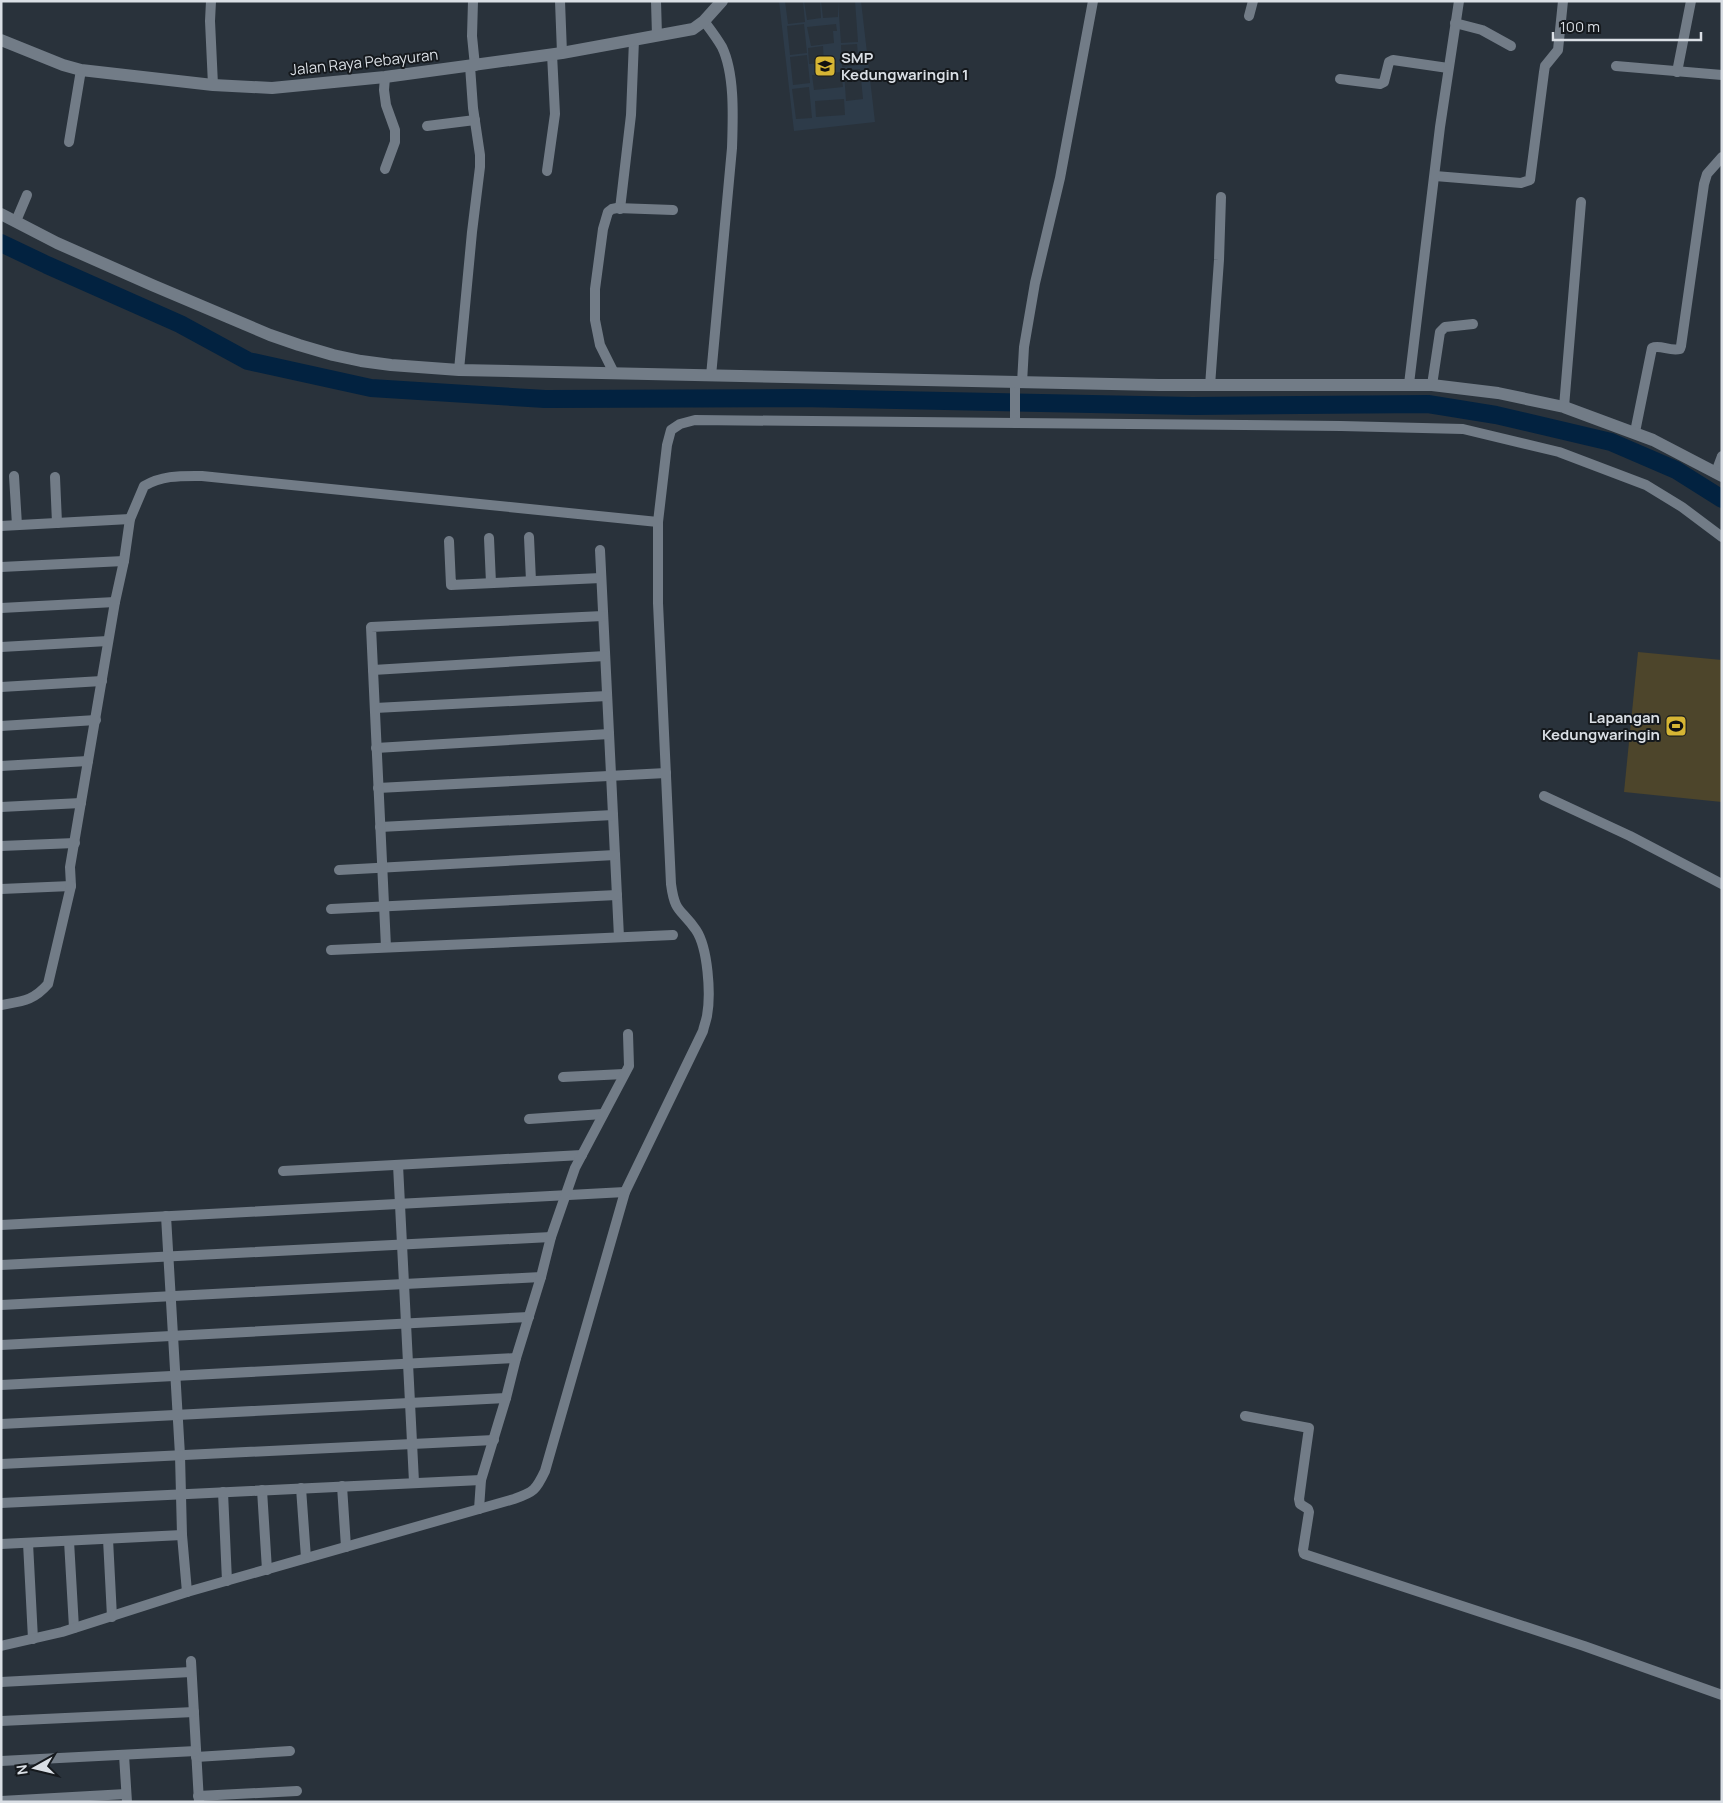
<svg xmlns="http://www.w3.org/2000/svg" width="1723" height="1803" font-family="Manrope,sans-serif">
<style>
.built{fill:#2d3b49;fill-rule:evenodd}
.green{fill:#4d452b}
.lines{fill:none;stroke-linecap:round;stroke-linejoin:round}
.river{stroke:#022240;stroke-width:18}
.street{stroke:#727c87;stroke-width:10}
.secondary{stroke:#727c87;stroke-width:12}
.labels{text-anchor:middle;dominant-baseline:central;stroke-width:4;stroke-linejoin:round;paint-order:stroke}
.poi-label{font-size:15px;font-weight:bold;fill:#dadfe5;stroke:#15191d;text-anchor:start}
.street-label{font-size:15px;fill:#dadfe5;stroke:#15191d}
</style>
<rect width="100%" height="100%" fill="#29323b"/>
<path class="built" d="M779,1H785L788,24L805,22L803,1H804L807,20L821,18L820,1H821L823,18L838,17V1L841,43L858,42L855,1H861L875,122L794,131ZM804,24L807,53L790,55L787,26ZM836,24L837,31H833L834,43L811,46L807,27ZM857,44L859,65L842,67L841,45ZM823,46L824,63L809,64L808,48ZM807,55L810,83L793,85L790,57ZM860,69L863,99L846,101L844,70ZM841,72L843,87L814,90L812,75ZM809,87L812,118L796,119L792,89ZM844,99L845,115L816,117L815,101Z"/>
<polygon class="green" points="1638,652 1722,660 1722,802 1624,792"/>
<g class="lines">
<polyline class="river" points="1,243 47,265 180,324 248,361 371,388 545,399 800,398 1192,406 1428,404 1496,415 1611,442 1676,470 1722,499"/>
<g class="street">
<polyline points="211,1 210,21 213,85"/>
<polyline points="473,1 472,36 475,66"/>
<polyline points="560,1 562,53"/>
<polyline points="656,1 657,36"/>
<polyline points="1249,16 1253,1"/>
<path d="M704,21C710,29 717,38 722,47C735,74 733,118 732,148L711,376"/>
<polyline points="1455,23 1482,30 1511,46"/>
<polyline points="1616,66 1722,75"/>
<polyline points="1677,72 1691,1"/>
<polyline points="385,77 384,90 386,105 395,130 395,142 385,169"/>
<polyline points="1340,79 1380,84 1384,82 1389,62 1393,60 1448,68"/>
<polyline points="427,126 475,120"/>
<polyline points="69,142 81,70"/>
<polyline points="547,171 555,114 552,54"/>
<polyline points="1435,176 1521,183 1530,180 1544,72 1545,66 1558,50 1563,1"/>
<polyline points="620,209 631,115 634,40"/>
<polyline points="16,221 27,195"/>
<polyline points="459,370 472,232 480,167 480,155 473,108 470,66"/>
<polyline points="614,373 600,345 595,320 595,289 603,229 608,212 612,209 617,208 673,210"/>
<polyline points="1022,383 1024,347 1035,283 1060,178 1093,1"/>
<polyline points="1409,384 1440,127 1459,1"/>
<polyline points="1432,385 1440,332 1445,327 1473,324"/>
<polyline points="1210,386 1219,260 1221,197"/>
<polyline points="1564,407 1581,202"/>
<polyline points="1015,423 1015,383"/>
<path d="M1635,432L1652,348C1660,344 1670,352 1680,349L1681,346L1704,184L1707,174L1722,157"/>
<polyline points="1716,472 1722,456"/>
<polyline points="14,476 17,525"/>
<polyline points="55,477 57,523"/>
<polyline points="1,526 130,519"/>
<polyline points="529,537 531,581"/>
<polyline points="489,538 491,583"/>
<polyline points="449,541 451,585 601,578"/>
<polyline points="600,550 619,937"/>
<polyline points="1,567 124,561"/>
<polyline points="1,608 115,602"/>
<polyline points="1,647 108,641"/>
<polyline points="373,670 605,656"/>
<polyline points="1,687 102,681"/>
<polyline points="375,708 607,696"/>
<polyline points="1,726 96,720"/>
<polyline points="376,748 609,734"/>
<polyline points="1,766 88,761"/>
<polyline points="378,788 666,773"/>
<polyline points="1544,796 1630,836 1722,884"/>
<polyline points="1,807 81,803"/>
<polyline points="380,827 613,815"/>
<polyline points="1,846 75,843"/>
<polyline points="339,870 615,855"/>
<path d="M1,889L71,886L70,867L115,602L124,561L130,519L144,486C163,475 181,476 202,476L658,522"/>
<polyline points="331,909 617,895"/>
<polyline points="386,947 371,627 603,616"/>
<polyline points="331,950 673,935"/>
<path d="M1,1005C23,1001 33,1001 48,984L71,886"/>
<polyline points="563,1077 624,1074"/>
<polyline points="529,1119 603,1114"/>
<polyline points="398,1165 414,1482"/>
<polyline points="283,1171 582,1155"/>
<polyline points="166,1216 180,1455 182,1535 187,1592"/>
<polyline points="1,1225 625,1192"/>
<polyline points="1,1265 551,1237"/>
<polyline points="1,1305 541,1277"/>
<polyline points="1,1345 529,1317"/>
<polyline points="1,1385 516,1358"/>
<polyline points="1245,1416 1309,1428 1299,1499 1300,1504 1308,1509 1309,1512 1303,1550 1304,1554 1584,1646 1722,1695"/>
<polyline points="1,1424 506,1398"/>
<polyline points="1,1464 494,1440"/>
<polyline points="342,1486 346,1547"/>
<polyline points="301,1488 306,1558"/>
<polyline points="262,1490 267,1570"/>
<polyline points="223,1492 227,1581"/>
<polyline points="1,1503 481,1480"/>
<polyline points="479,1509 481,1480 506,1398 516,1358 541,1277 551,1237 575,1168 629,1066 628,1034"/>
<polyline points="108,1539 112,1617"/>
<polyline points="69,1541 74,1628"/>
<polyline points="28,1543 33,1639"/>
<polyline points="1,1544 182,1535"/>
<path d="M1,1646L62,1632L187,1592L514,1499C534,1492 536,1490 545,1471L625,1192L703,1031C704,1026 706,1021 707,1016C711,994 708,948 696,930C681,908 675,914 671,884L658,603V522L667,445L671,430L680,424L695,420L1341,426L1463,429L1559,452L1646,485L1682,507L1722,537"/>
<polyline points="191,1661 199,1802"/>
<polyline points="1,1682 191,1672"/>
<polyline points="1,1721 194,1712"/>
<polyline points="124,1755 127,1802"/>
<polyline points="196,1757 290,1751"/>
<polyline points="1,1761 196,1751"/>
<polyline points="198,1796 297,1791"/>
<polyline points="1,1801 126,1794"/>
</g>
<g class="secondary">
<polyline points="1,40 63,65 81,70 213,85 272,88 385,77 562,53 693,29 704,21 722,1"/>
<polyline points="1,214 57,243 152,285 270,335 299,345 333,355 361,361 391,365 459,370 1159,385 1432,385 1498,393 1564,407 1653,440 1722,476"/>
</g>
</g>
<defs>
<g id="school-square" transform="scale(1.125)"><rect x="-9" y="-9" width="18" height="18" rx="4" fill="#d6b534" stroke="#15191d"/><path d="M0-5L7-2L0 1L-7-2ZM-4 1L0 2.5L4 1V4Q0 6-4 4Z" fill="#111"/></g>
<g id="stadium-square" transform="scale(1.125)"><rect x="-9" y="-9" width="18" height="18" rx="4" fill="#d6b534" stroke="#15191d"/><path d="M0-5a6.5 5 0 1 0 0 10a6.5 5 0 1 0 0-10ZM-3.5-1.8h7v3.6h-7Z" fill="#111"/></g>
</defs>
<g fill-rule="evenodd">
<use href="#school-square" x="825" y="66"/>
<use href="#stadium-square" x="1676" y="726"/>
</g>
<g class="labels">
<g class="poi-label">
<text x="841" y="57">SMP<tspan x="841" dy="17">Kedungwaringin 1</tspan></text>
<text x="1660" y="717" text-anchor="end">Lapangan<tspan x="1660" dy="17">Kedungwaringin</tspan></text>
</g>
<g class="street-label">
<text transform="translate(364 62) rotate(-6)">Jalan Raya Pebayuran</text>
</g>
</g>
<rect width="1723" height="1803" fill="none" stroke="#dadfe5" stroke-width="5"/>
<g transform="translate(35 1768) rotate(262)" stroke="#15191d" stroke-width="4" paint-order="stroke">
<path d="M0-4L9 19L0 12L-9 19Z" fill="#dadfe5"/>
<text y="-8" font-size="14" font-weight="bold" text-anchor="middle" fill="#dadfe5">N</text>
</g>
<path d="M1553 32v8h148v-8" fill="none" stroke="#dadfe5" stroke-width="2.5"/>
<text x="1560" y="32" font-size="15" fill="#dadfe5" stroke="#15191d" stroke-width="4" paint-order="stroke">100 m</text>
</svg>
